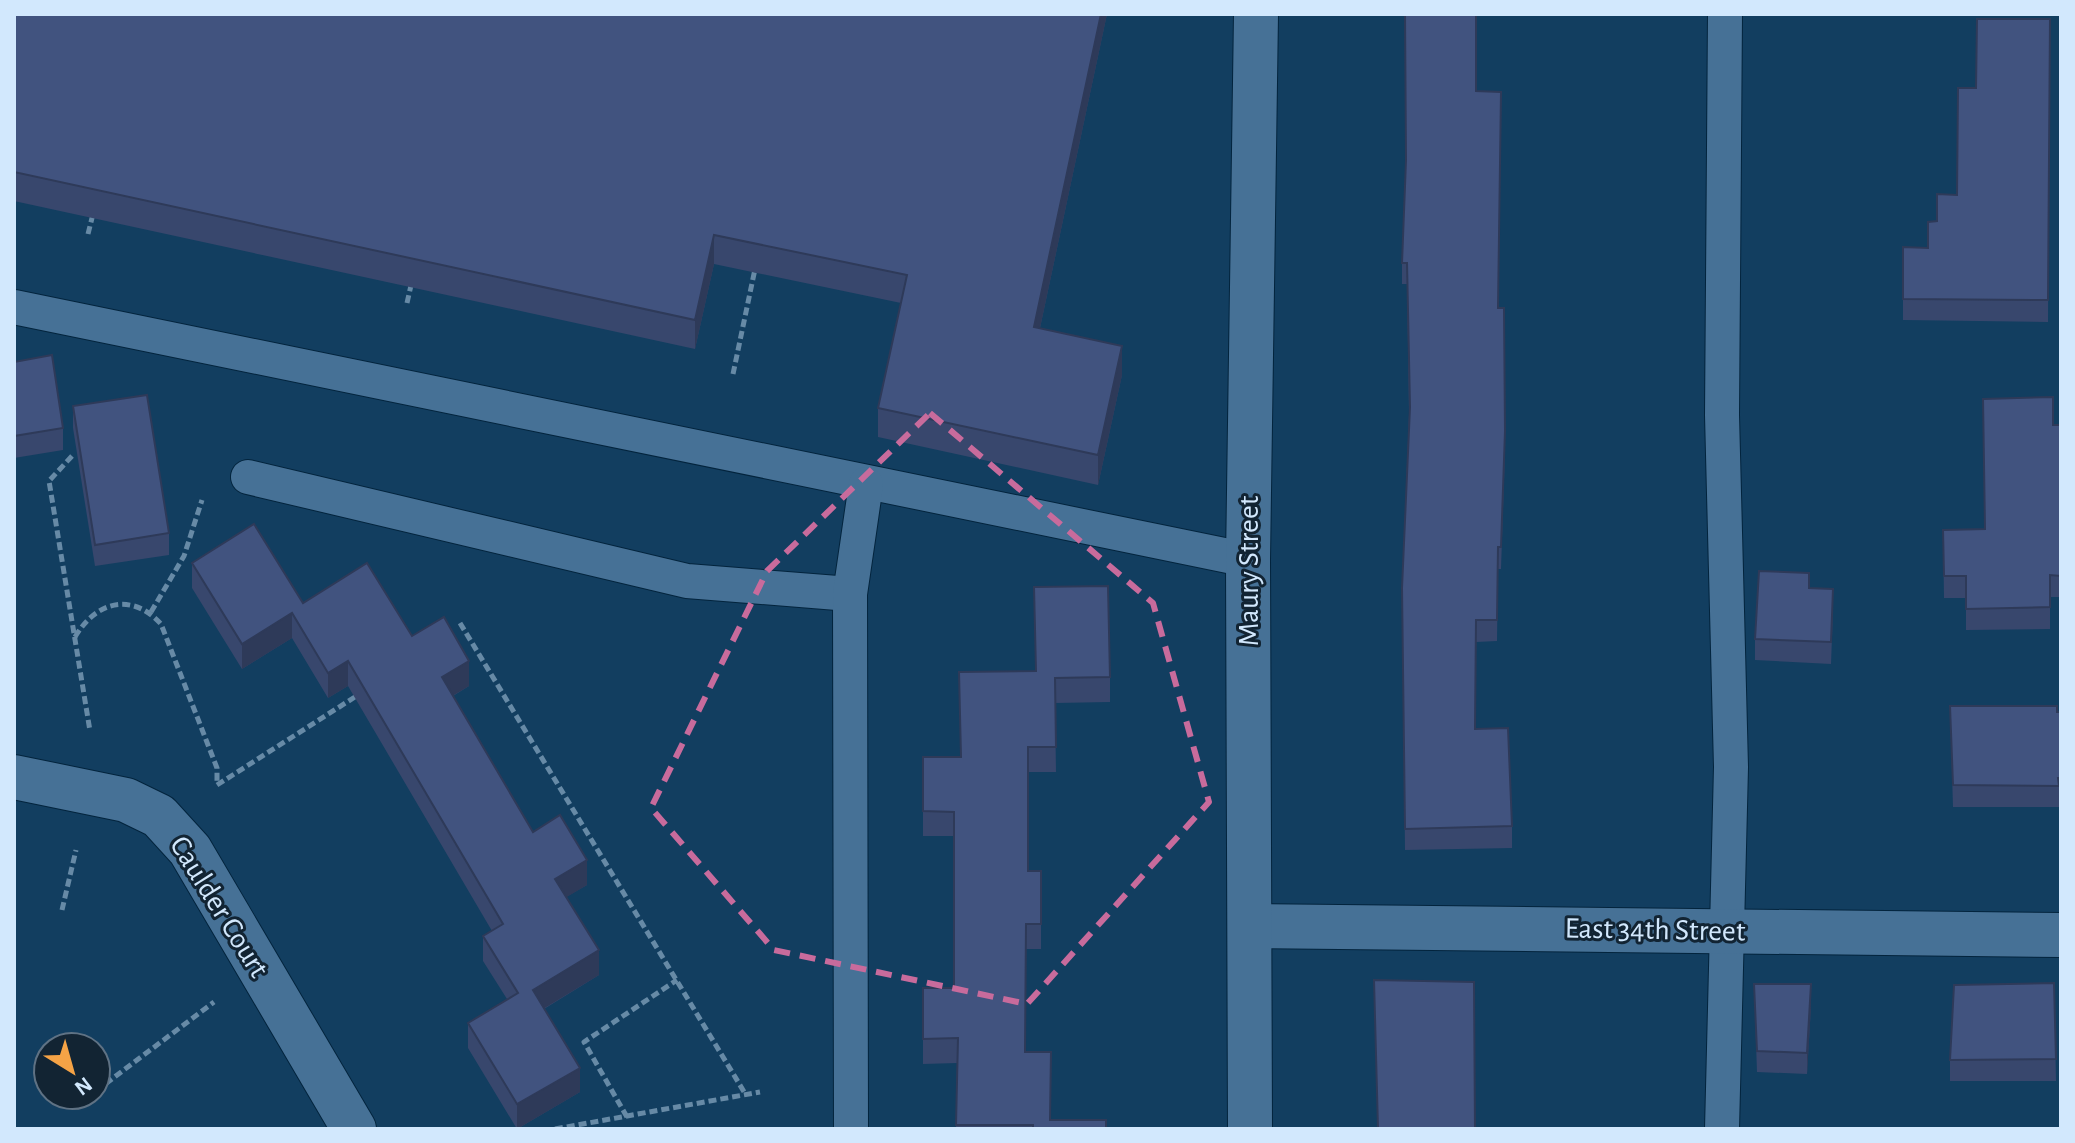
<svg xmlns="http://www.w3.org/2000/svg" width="2075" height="1143" font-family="'Alegreya Sans',sans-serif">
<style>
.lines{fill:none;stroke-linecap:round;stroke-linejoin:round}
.lane-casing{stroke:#03243d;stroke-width:36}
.street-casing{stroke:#03243d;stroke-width:46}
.path{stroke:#678aa6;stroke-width:5;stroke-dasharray:8 4;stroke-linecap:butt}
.lane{stroke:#467196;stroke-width:34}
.street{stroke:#467196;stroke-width:44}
.wall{fill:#38476d}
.shaded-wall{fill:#2e3a59}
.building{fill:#41537f;stroke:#2e3a59;stroke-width:2}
.marked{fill:none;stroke:#c86b9c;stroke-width:6;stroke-dasharray:16 10;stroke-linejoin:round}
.labels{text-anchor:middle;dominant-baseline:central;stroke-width:6;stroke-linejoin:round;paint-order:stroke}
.street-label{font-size:30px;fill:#d2e8fd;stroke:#122433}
</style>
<rect width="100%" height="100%" fill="#123e60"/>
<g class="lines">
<g class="lane-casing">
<g id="lane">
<polyline points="14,307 1248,560"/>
<polyline points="248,477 687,581 850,594"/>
<polyline points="851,1129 850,594 866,484"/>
<polyline points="1722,1129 1731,767 1722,415 1725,14"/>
</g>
</g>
<g class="street-casing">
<g id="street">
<polyline points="14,777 126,800 159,816 190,850 354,1129"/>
<polyline points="1250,926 2061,935"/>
<polyline points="1250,1129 1248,560 1256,14"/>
</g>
</g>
<g class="path">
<polyline points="88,234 93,214"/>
<polyline points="407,303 412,281"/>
<polyline points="733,374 755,269"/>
<polyline points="72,456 49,481 90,731"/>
<polyline points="151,612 184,556 202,500"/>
<polyline points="460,623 746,1095"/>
<path d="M75,637C96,601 132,592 161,624L217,768V784"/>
<polyline points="217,785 358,695"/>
<polyline points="62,910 76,850"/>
<polyline points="96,1091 214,1002"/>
<polyline points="83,1101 91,1095"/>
<polyline points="627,1117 584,1042 677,980"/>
<polyline points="555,1129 760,1092"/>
</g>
<use href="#lane" class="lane"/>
<use href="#street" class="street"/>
</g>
<g class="wall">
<polygon points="14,14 1107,14 1040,328 1122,375 1098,485 878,437 878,408 901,303 714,264 695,349 14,201"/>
<polygon points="2050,19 2048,322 1903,320 1903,247 1928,248 1937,221 1957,195 1976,88"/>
<polygon points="1476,91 1499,308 1505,452 1501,569 1498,569 1497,641 1476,642 1475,729 1512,826 1512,848 1405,850 1402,588 1409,414 1407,284 1402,284 1402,263 1406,162"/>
<polygon points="14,362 63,428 63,450 14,458"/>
<polygon points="73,406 169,533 169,555 95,566 73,428"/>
<polygon points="2053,425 2061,425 2061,597 2050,597 2050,629 1966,630 1966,598 1944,598 1943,530 1985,529"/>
<polygon points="192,563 303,603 412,636 469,686 453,696 533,832 587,885 566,897 599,975 544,1009 580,1092 517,1129 468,1048 468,1023 507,999 483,961 483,936 492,931 348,686 328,698 292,638 242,669 192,588"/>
<polygon points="1809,588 1833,610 1831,664 1755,660 1755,639"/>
<polygon points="959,672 1110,677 1110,702 1055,703 1056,772 1028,772 1028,871 1041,871 1041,949 1026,949 1025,1052 1050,1120 1106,1129 956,1129 957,1063 923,1064 923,988 954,988 954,836 923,836 923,757 961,757"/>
<polygon points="1950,706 2061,712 2061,800 2059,800 2059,807 1953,807"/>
<polygon points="2054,983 2056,1081 1950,1081 1950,1060"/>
<polygon points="1754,984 1811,1006 1807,1074 1757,1072"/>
</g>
<g class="shaded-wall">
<polygon points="1101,14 1107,14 1034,356 1034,327"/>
<polygon points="714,235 714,264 695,349 695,320"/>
<polygon points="1122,346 1122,375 1098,485 1098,455"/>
<polygon points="292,613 292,638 242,669 242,644"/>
<polygon points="348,661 348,686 328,698 328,673"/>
<polygon points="469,661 469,686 442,702 442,677"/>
<polygon points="587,860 587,885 555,904 555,879"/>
<polygon points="599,950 599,975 533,1015 533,990"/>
<polygon points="1811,984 1811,1006 1807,1074 1807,1053"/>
<polygon points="580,1068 580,1092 517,1129 517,1104"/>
</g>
<g class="building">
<polygon points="14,14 1101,14 1034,327 1122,346 1098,455 878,408 907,275 714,235 695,320 14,172"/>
<polygon points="1405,14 1476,14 1476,91 1501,92 1498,308 1504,308 1505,431 1501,547 1498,547 1497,620 1476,620 1475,729 1508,728 1512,826 1405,829 1402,588 1410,407 1407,263 1402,263 1406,160"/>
<polygon points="1977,19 2050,19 2048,300 1903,299 1903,247 1928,248 1928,222 1937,221 1937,194 1957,195 1958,88 1976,88"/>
<polygon points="52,355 63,428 14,436 14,362"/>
<polygon points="147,395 169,533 95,545 73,406"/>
<polygon points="2053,397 2053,425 2061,425 2061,576 2050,575 2050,607 1966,609 1966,576 1944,576 1943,530 1985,529 1983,399"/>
<polygon points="254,524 303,603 367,563 412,636 444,617 469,661 442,677 533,832 560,815 587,860 555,879 599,950 533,990 580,1068 517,1104 468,1023 518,993 483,936 503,924 348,661 328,673 292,613 242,644 192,563"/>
<polygon points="1759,571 1809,573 1809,588 1833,589 1831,642 1755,639"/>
<polygon points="1108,586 1110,677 1055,678 1056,747 1028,747 1028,871 1041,871 1041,924 1026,924 1025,1052 1051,1052 1050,1120 1106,1120 1106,1129 1033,1129 1033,1125 956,1125 958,1038 923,1039 923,988 954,988 954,812 923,811 923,757 961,757 959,672 1036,671 1034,587"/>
<polygon points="1950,706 2057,706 2057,712 2061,712 2061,778 2058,778 2059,786 1953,785"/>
<polygon points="1374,980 1474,982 1475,1129 1378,1129"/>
<polygon points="2054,983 2056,1059 1950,1060 1954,985"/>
<polygon points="1754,984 1811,984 1807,1053 1757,1051"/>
</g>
<path class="marked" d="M930,413L1153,603L1209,802L1027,1004L774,950L651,808L767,571Z"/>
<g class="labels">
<g class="street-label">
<text transform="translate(1249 571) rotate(-90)">Maury Street</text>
<text transform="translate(219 907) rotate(58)">Caulder Court</text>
<text transform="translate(1655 930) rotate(1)">East 34th Street</text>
</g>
</g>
<rect width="2075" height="1143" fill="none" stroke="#d2e8fd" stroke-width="32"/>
<g transform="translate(72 1071) rotate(143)"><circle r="38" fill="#122433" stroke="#5f7284" stroke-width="2"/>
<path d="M0-6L14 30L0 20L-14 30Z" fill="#f5a346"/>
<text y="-12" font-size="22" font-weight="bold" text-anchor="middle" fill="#d2e8fd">N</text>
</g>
</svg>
